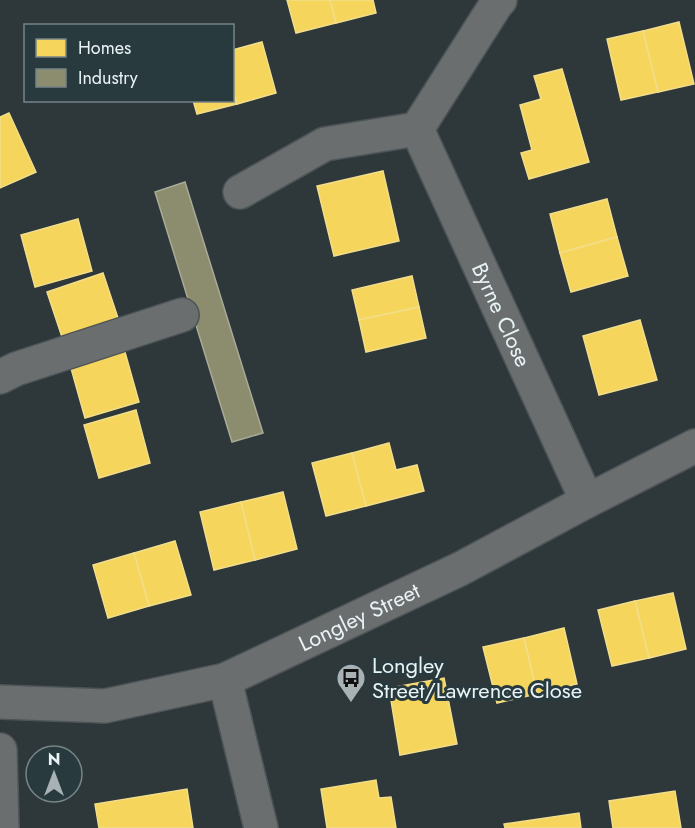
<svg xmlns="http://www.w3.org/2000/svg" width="695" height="828" font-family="Jost,sans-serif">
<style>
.homes{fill:#f6d55c;stroke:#f2de8a;stroke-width:1.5}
.industry{fill:#8c8c6e;stroke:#a8ab97;stroke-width:1.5}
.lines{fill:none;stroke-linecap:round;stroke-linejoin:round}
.minor-casing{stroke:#4d5457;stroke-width:36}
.minor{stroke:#6a6e6f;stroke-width:33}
.labels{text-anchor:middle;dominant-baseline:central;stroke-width:6;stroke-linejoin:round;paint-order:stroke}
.street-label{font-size:22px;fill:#e9f3f6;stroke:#293a3f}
.poi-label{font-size:22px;fill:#e9f3f6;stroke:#293a3f;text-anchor:start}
</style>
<rect width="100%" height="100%" fill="#2e373a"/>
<g class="homes">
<polygon points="287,0 330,0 336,23 296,33"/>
<polygon points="330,0 373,0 376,13 336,23"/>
<polygon points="679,22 694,84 658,92 643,31"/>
<polygon points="643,31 658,92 621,100 607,39"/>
<polygon points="262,42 276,93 237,104 232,89 232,50"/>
<polygon points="562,69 589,162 529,179 521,153 532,150 520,105 541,99 534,76"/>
<polygon points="232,89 237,104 197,114 193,100 232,100"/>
<polygon points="9,113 36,172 0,188 0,117"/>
<polygon points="383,171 399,241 334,256 317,186"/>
<polygon points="607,199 617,237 560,253 550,214"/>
<polygon points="78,219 92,271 35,287 21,235"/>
<polygon points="617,237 628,276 571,292 560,253"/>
<polygon points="103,273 121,327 65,346 47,292"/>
<polygon points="412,276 419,307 359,320 352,290"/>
<polygon points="419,307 426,338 366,352 359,320"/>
<polygon points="640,320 657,380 599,395 583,336"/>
<polygon points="123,345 139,402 85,418 69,361"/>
<polygon points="136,410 150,463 99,478 84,425"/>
<polygon points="389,443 396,470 417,465 424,491 366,506 352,453"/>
<polygon points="352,453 366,506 326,516 312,463"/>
<polygon points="283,492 297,549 255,560 241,502"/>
<polygon points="241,502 255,560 214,570 200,512"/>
<polygon points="175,541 191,595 149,606 134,553"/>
<polygon points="134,553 149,606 108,618 93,565"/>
<polygon points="673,593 686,649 649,658 635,601"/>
<polygon points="635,601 649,658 612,666 598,610"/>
<polygon points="564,628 577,684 537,694 524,638"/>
<polygon points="524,638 537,694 497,703 483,647"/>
<polygon points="444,678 457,744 400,755 389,688"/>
<polygon points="376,780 379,798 391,797 396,828 327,828 321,789"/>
<polygon points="187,789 193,828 99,828 95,804"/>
<polygon points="675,791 681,828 613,828 609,801"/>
<polygon points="579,813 581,828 505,828 504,824"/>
</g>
<polygon class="industry" points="185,182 263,433 232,442 155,192"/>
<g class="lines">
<g class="minor-casing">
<g id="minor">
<path id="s1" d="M417,129L587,501"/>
<polyline points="240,192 325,144 417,129 497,3 500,0"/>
<polyline points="0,377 16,369 182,315"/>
<polyline points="225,680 261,828"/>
<path id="s2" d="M0,702L105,706L225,680L460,569L587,501L695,446"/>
<polyline points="0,750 2,828"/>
</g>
</g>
<use href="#minor" class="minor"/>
</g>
<defs>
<g id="bus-pin" transform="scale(1.5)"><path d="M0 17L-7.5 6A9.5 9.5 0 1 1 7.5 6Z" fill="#a8b1b4" stroke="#293a3f"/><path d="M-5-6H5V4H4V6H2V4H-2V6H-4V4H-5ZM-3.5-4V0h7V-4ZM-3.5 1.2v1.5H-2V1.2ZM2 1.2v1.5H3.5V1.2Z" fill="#111"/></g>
</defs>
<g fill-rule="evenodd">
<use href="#bus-pin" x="351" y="678"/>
</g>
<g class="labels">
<g class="street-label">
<text stroke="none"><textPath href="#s1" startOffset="204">Byrne Close</textPath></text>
<text stroke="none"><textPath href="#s2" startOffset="376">Longley Street</textPath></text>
</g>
<g class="poi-label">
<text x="372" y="665">Longley<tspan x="372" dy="25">Street/Lawrence Close</tspan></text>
</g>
</g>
<rect x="24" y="24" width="210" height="78" fill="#293a3f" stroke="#768488" stroke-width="1.5"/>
<rect x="36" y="39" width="30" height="18" fill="#f6d55c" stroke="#768488" stroke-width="1.5"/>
<text x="78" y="54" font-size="18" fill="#e9f3f6">Homes</text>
<rect x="36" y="69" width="30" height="18" fill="#8c8c6e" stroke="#768488" stroke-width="1.5"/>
<text x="78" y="84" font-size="18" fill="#e9f3f6">Industry</text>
<g transform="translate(54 774)"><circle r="28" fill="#293a3f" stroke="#768488" stroke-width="1.5"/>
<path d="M0-4.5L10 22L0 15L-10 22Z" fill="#a8b1b4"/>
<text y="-9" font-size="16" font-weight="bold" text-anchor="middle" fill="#e9f3f6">N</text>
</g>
</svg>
